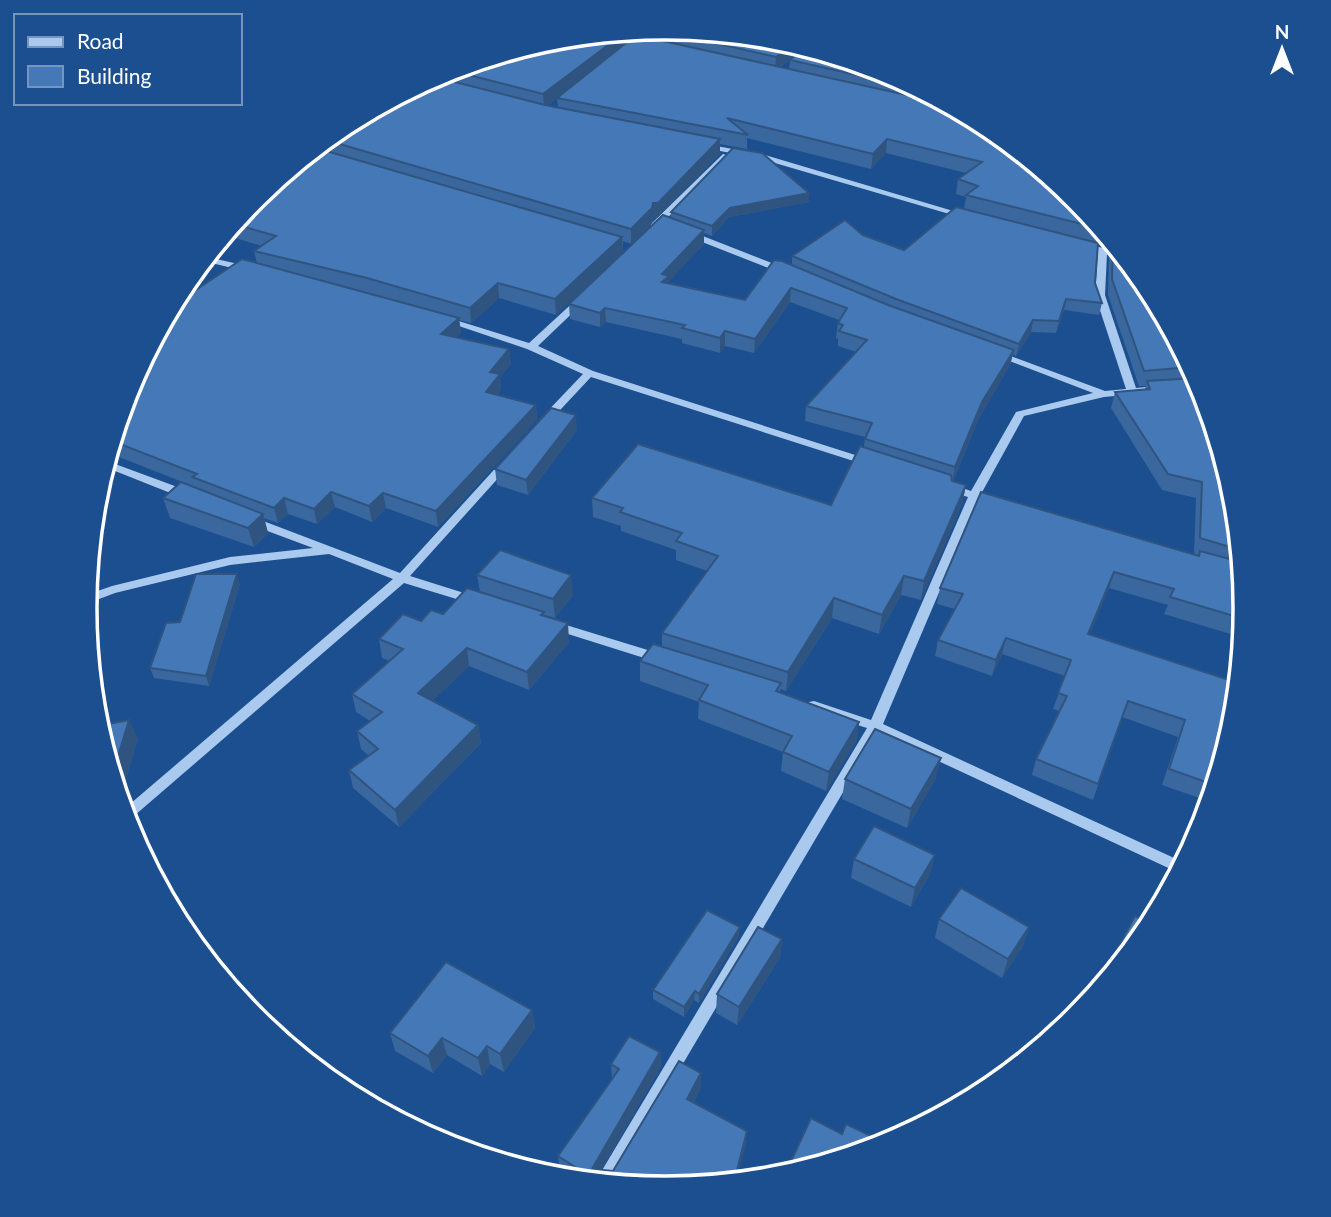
<svg xmlns="http://www.w3.org/2000/svg" width="1331" height="1217" font-family="Lato,sans-serif">
<style>
.lines{fill:none;stroke-linecap:round;stroke-linejoin:round}
.minor{fill:#a9c9ee;fill-rule:evenodd}
.wall{fill:#3a679d;fill-rule:evenodd}
.shaded-wall{fill:#305480}
.building{fill:#4478b7;stroke:#305480;stroke-width:2;fill-rule:evenodd}
.rim{fill:none;stroke:#fff;stroke-width:3.5}
</style>
<rect width="100%" height="100%" fill="#1b4f8f"/>
<g class="lines">
<g class="minor">
<polygon points="700,143 765,155 970,216 963,218 761,159 700,147"/>
<polygon points="723,154 730,156 657,228 651,228 651,224"/>
<polygon points="690,231 787,269 789,271 787,273 781,273 687,236 686,234"/>
<polygon points="1082,243 1120,252 1124,257 1107,254 1105,295 1136,388 1156,386 1161,389 1156,392 1104,397 1024,416 981,494 997,499 999,502 993,506 978,501 883,724 1185,863 1179,873 1177,872 878,733 612,1184 595,1182 867,728 809,710 807,706 809,702 814,701 871,720 968,497 947,491 945,488 947,485 951,484 971,491 1016,412 1093,393 991,354 996,351 1000,352 1105,391 1126,389 1095,295 1098,252 1079,248 1077,246"/>
<polygon points="207,257 252,267 254,269 249,272 203,261"/>
<polygon points="582,296 585,297 585,301 538,346 593,371 874,461 875,463 870,466 866,465 591,377 548,423 540,423 539,421 540,419 583,374 527,349 441,320 446,317 449,318 529,343 579,297"/>
<polygon points="506,460 511,463 510,465 410,576 480,598 482,601 480,604 476,605 404,583 127,822 123,810 393,579 329,554 230,565 115,593 86,604 86,595 112,586 230,557 313,548 249,524 247,521 249,518 253,517 400,573 502,461"/>
<polygon points="107,461 191,492 193,495 187,499 183,498 105,467"/>
<polygon points="553,621 664,655 666,658 664,661 660,663 549,628 547,625"/>
</g>
</g>
<g class="wall">
<path d="M666,28L779,39L888,72L988,126L1076,198L1148,286L1202,387L1235,496L1246,609L1235,722L1202,831L1195,843L1190,841L1205,800L1162,785L1178,737L1122,717L1093,800L1032,775L1036,759L1059,711L1053,709L1065,676L1002,654L992,676L935,656L938,640L955,609L937,604L940,588L981,492L1198,556L1194,554L1196,498L1162,490L1111,408L1115,392L1145,389L1146,386H1139L1108,295L1109,257L1112,248L1098,244L1095,283L1102,303L1099,315L1064,310L1056,333L1031,332L1016,356L1013,354L1010,365L979,418L953,481L966,485L962,504L921,600L901,595L879,634L832,618L786,691L780,689V693L859,722L856,742L826,791L781,771L783,752L698,719L699,702L640,681V661L653,644L662,647V633L707,571L676,560V550L621,531V526L593,517L592,498L638,444L831,505L860,446L864,447L865,437L805,421L806,406L856,352L838,346V339L836,338L838,323L839,320L790,302L754,353L725,346L720,353L682,343V339L606,322L600,327L570,319L569,304L663,215L671,218V212L733,148L762,153L809,193V202L729,217L712,236L704,233V244L669,281V283L745,300L774,260L782,261L792,265V256L845,220L863,235L904,250L956,207L964,209L966,197L956,194L958,179L966,173L886,153L871,169L747,138V149L720,144V154L658,217L653,218L652,223L631,244L623,241V252L556,315L499,298L471,323L459,320L461,333L456,337L509,349L511,364L500,377L501,389L497,395L536,405L537,420L438,527L386,508L372,522L335,507L317,524L288,514L278,523L264,518L268,533L254,547L170,518L163,498L181,482L196,488L195,487L109,453L129,386L180,291L190,294L242,259L257,263L254,251L262,246L225,235L255,198L343,126L444,72L553,39L644,30L637,36L647,38V30ZM624,36L633,38L624,45ZM801,51L790,60L789,69L780,67ZM557,98L558,107L548,105L551,103ZM1109,588L1168,605L1164,614L1237,636L1226,679L1089,635Z"/>
<polygon points="577,430 528,495 497,485 495,469"/>
<polygon points="477,575 573,595 555,618 544,615 569,642 529,690 469,666 433,700 478,725 481,743 399,827 353,788 349,770 369,756 361,749 357,731 370,721 356,712 352,694 390,661 382,658 379,639 421,621 443,614 480,592"/>
<polygon points="240,584 209,686 154,678 150,668 180,622"/>
<polygon points="98,726 138,739 124,786 116,786"/>
<polygon points="936,778 907,828 842,799 845,779"/>
<polygon points="935,855 930,874 911,907 851,878 854,859"/>
<polygon points="939,919 1029,927 1023,946 1002,978 935,938"/>
<polygon points="1148,931 1107,981 1103,979 1109,964"/>
<polygon points="739,936 699,1003 694,1000 684,1017 653,999 653,990"/>
<polygon points="782,939 780,958 737,1025 716,1013 717,994"/>
<polygon points="532,1010 535,1028 504,1072 490,1064 482,1076 447,1055 433,1073 395,1051 390,1033"/>
<polygon points="660,1052 661,1067 601,1170 613,1171 701,1088 693,1103 746,1146 665,1189 575,1180 560,1170 558,1156 612,1079 611,1064"/>
</g>
<g class="shaded-wall">
<polygon points="644,30 633,38 633,31"/>
<polygon points="624,33 624,46 544,108 543,94"/>
<polygon points="794,44 806,47 775,70 776,57"/>
<polygon points="720,139 720,154 658,217 653,218 652,223 631,244 631,229 653,203"/>
<polygon points="887,139 886,153 871,169 873,154"/>
<polygon points="809,193 809,202 729,217 712,236 712,226 730,208"/>
<polygon points="704,230 704,244 669,281 669,291 662,297 662,274"/>
<polygon points="622,237 623,252 556,315 555,299"/>
<polygon points="498,283 499,298 471,323 470,308"/>
<polygon points="791,288 790,302 754,353 755,339"/>
<polygon points="1066,299 1064,310 1056,333 1059,321"/>
<polygon points="605,308 606,322 600,327 600,313"/>
<polygon points="459,318 461,333 443,349 441,334"/>
<polygon points="1033,320 1031,332 1016,356 1019,344"/>
<polygon points="725,331 725,346 720,353 720,338"/>
<polygon points="509,349 511,364 500,377 501,389 487,407 486,392 490,372"/>
<polygon points="1014,350 1010,365 979,418 952,482 955,467 982,402"/>
<polygon points="536,405 537,420 438,527 436,511"/>
<polygon points="576,415 577,430 528,495 526,480"/>
<polygon points="966,485 962,504 921,600 924,581"/>
<polygon points="331,492 335,507 317,524 314,509"/>
<polygon points="383,493 386,508 372,522 369,506"/>
<polygon points="284,498 288,514 278,523 274,508"/>
<polygon points="263,514 268,533 254,547 248,528"/>
<polygon points="1114,572 1109,588 1083,651 1088,634"/>
<polygon points="237,574 240,584 209,686 206,676"/>
<polygon points="571,575 573,595 555,618 553,599"/>
<polygon points="904,576 901,595 879,634 882,615"/>
<polygon points="834,598 832,618 786,691 788,672"/>
<polygon points="568,623 569,642 529,690 527,672"/>
<polygon points="1006,638 1002,654 992,676 996,660"/>
<polygon points="467,648 469,666 422,711 418,693"/>
<polygon points="129,720 138,739 124,786 115,766"/>
<polygon points="859,722 856,742 826,791 829,772"/>
<polygon points="478,725 481,743 399,827 395,810"/>
<polygon points="941,758 936,778 907,828 911,809"/>
<polygon points="935,855 930,874 911,907 915,888"/>
<polygon points="740,927 739,936 699,1003 699,994"/>
<polygon points="1029,927 1023,946 1002,978 1008,959"/>
<polygon points="782,939 780,958 737,1025 739,1007"/>
<polygon points="695,991 694,1000 684,1017 684,1007"/>
<polygon points="532,1010 535,1028 504,1072 500,1054"/>
<polygon points="442,1038 447,1055 433,1073 428,1056"/>
<polygon points="487,1046 490,1064 482,1076 478,1058"/>
<polygon points="660,1052 661,1067 595,1180 592,1169"/>
<polygon points="701,1073 701,1088 686,1115 687,1099"/>
<polygon points="747,1131 746,1146 736,1182 734,1182"/>
</g>
<g class="building">
<polygon points="666,28 779,39 794,44 776,57 652,29"/>
<polygon points="622,32 624,33 543,94 449,70 553,39"/>
<polygon points="636,35 947,104 988,126 1076,198 1102,229 966,195 978,186 958,179 982,162 887,139 873,154 727,118 748,135 557,98"/>
<polygon points="805,47 888,72 919,89 790,60"/>
<polygon points="435,77 545,105 720,139 658,203 653,203 652,208 631,229 326,140 343,126"/>
<polygon points="316,148 622,237 555,299 498,283 470,308 367,278 254,251 276,236 234,224 255,198"/>
<polygon points="733,148 762,153 809,193 730,208 712,226 671,212"/>
<polygon points="956,207 1098,243 1095,283 1102,303 1066,299 1059,321 1033,320 1019,344 896,299 792,256 845,220 863,235 904,250"/>
<polygon points="663,215 704,230 662,274 669,276 662,282 745,300 774,260 782,261 888,305 1014,350 982,402 955,467 865,439 872,423 806,406 867,340 839,331 843,325 838,323 847,308 791,288 755,339 725,331 720,338 682,328 685,325 605,308 600,313 569,304"/>
<polygon points="1113,244 1148,286 1191,367 1144,371 1112,279"/>
<polygon points="242,259 459,318 441,334 509,349 490,372 500,374 486,392 536,405 436,511 383,493 369,506 331,492 314,509 284,498 274,508 192,477 197,474 112,441 129,386 180,291 190,294"/>
<polygon points="1197,378 1202,387 1235,496 1240,550 1200,538 1202,482 1168,474 1115,392 1150,389 1147,381"/>
<polygon points="551,408 576,415 526,480 495,469"/>
<polygon points="638,444 831,505 860,446 951,475 952,481 966,485 924,581 904,576 882,615 834,598 788,672 662,633 718,556 676,541 682,533 620,512 623,508 592,498"/>
<polygon points="181,482 263,514 248,528 163,498"/>
<path d="M981,492L1199,556L1200,551L1241,562L1246,609L1235,722L1203,828L1198,826L1212,784L1169,769L1185,720L1128,701L1098,784L1036,759L1067,696L1058,693L1071,660L1006,638L996,660L938,640L963,594L940,588ZM1114,572L1174,589L1170,597L1244,619L1229,680L1088,634Z"/>
<polygon points="500,550 571,575 553,599 477,575"/>
<polygon points="196,574 237,574 206,676 150,668 166,623 180,622"/>
<polygon points="467,588 544,612 541,615 568,623 527,672 467,648 418,693 478,725 395,810 349,770 378,749 357,731 382,712 352,694 403,649 379,639 403,614 421,621 431,610 443,614"/>
<polygon points="653,644 781,683 776,691 859,722 829,772 783,752 792,736 699,700 708,685 640,661"/>
<polygon points="129,720 115,766 110,766 98,726"/>
<polygon points="875,729 941,758 911,809 845,779"/>
<polygon points="874,826 935,855 915,888 854,859"/>
<polygon points="961,888 1029,927 1008,959 939,919"/>
<polygon points="707,910 740,927 699,994 695,991 684,1007 653,990"/>
<polygon points="1135,916 1152,924 1148,931 1118,968 1109,964"/>
<polygon points="758,927 782,939 739,1007 717,994"/>
<polygon points="446,962 532,1010 500,1054 487,1046 478,1058 442,1038 428,1056 390,1033"/>
<polygon points="629,1036 660,1052 592,1169 613,1171 679,1061 701,1073 687,1099 747,1131 734,1182 665,1189 599,1182 558,1156 619,1069 611,1064"/>
<polygon points="811,1118 842,1134 846,1124 886,1143 887,1140 892,1142 887,1145 790,1174 786,1172"/>
</g>
<path d="M0 0H1331V1217H0ZM97 608a568 568 0 1 1 1136 0a568 568 0 1 1-1136 0Z" fill="#1b4f8f" fill-rule="evenodd"/>
<path class="rim" d="M97 608a568 568 0 1 1 1136 0a568 568 0 1 1-1136 0Z"/>
<rect x="14" y="14" width="228" height="91" fill="#1b4f8f" stroke="#7695bc" stroke-width="2"/>
<rect x="28" y="37" width="35" height="10" fill="#a9c9ee" stroke="#7695bc" stroke-width="2"/>
<text x="77" y="49" font-size="21" fill="#ffffff">Road</text>
<rect x="28" y="66" width="35" height="21" fill="#4478b7" stroke="#7695bc" stroke-width="2"/>
<text x="77" y="84" font-size="21" fill="#ffffff">Building</text>
<g transform="translate(1282 49)" stroke="#1b4f8f" stroke-width="5" paint-order="stroke">
<path d="M0-5L12 26L0 18L-12 26Z" fill="#ffffff"/>
<text y="-10" font-size="19" font-weight="bold" text-anchor="middle" fill="#ffffff">N</text>
</g>
</svg>
